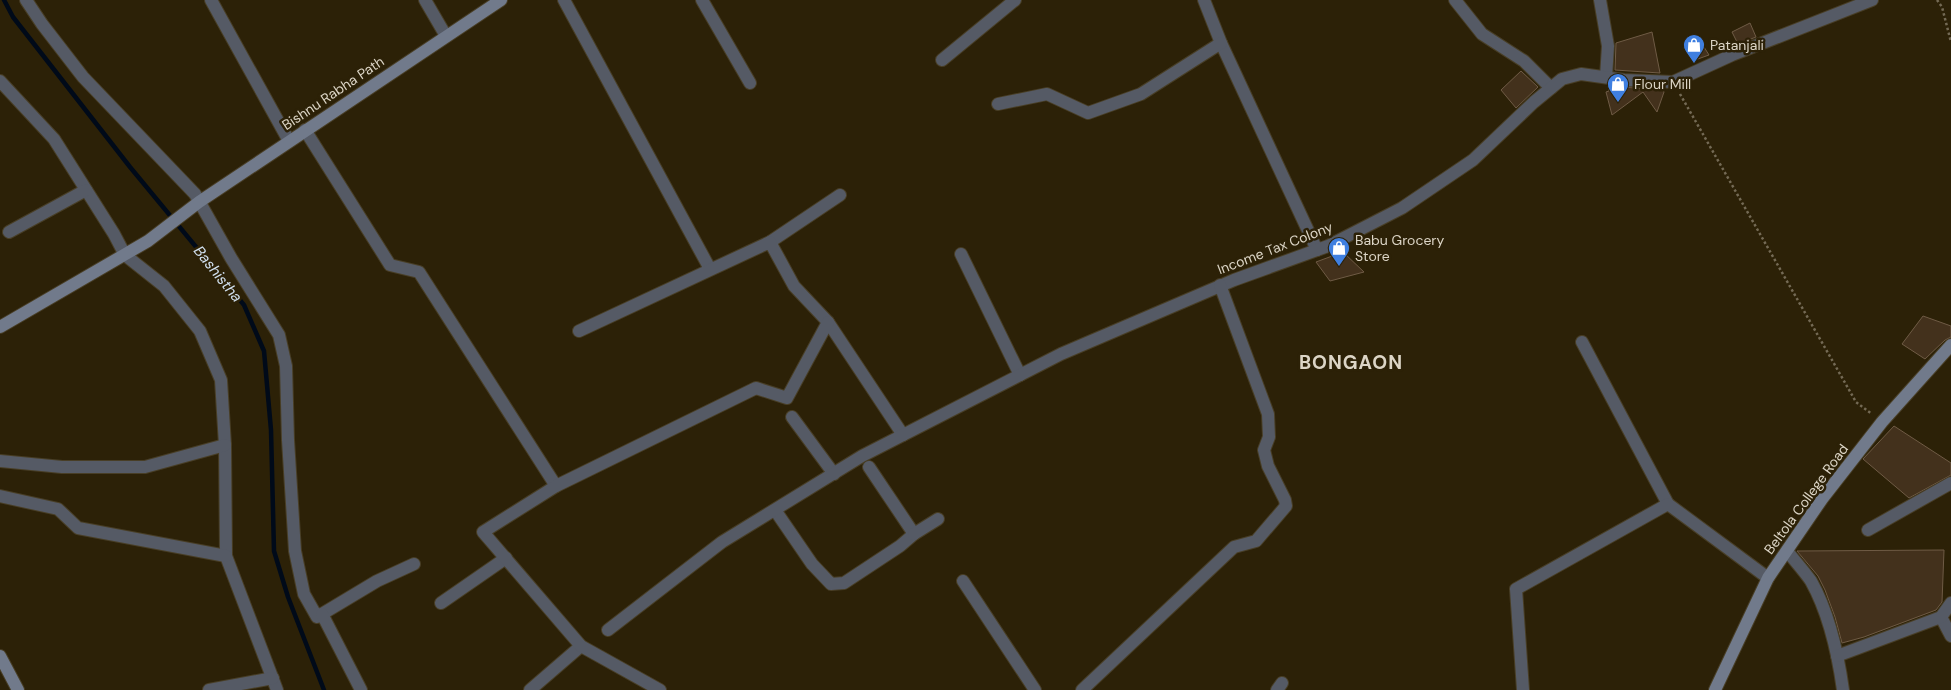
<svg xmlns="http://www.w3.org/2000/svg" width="1951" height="690" font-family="'DM Sans',sans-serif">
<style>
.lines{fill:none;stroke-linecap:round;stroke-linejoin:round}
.stream{stroke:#000a19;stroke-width:4.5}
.building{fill:#43311c;stroke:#6f5b45}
.street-casing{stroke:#483e26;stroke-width:14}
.secondary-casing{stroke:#483e26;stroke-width:14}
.path{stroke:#746a55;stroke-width:2.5;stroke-dasharray:2.5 2.5;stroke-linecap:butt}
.street{stroke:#555a65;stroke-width:12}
.secondary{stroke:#717a8b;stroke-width:12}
.labels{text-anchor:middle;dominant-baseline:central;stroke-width:5;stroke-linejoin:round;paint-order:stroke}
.poi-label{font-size:14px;fill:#dcd5c6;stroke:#2c2107;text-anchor:start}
.street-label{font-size:14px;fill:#dcd5c6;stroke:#2c2107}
.water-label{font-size:15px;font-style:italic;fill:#d2e1f0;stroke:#2c2107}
.district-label{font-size:19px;font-weight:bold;letter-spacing:1px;fill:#dcd5c6;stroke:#2c2107}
</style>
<rect width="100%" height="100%" fill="#2c2107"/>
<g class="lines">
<polyline class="stream" points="4,0 13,17 130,167 244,305 264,351 271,430 274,551 288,597 324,690"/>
</g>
<g class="building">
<polygon points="1750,23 1756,37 1738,44 1732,32"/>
<polygon points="1652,32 1660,73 1615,70 1616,43"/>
<polygon points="1699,39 1709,55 1695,60 1690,45"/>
<polygon points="1521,71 1538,87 1516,108 1501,90"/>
<polygon points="1609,86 1663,90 1664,92 1657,112 1643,92 1612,115 1606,92 1609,91"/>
<polygon points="1343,252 1364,272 1330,281 1316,262"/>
<polygon points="1923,316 1951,326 1951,337 1945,340 1925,359 1902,344"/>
<polygon points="1894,426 1951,463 1951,475 1909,498 1863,459"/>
<polygon points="1944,550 1942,602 1936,610 1864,637 1842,643 1835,617 1825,590 1818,576 1797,551"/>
</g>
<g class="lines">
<g class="street-casing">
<g id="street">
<polyline points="26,0 42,24 83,77 195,194 231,258 279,335 286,366 288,440 295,551 304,594 317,617 377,581 414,564"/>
<polyline points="211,0 289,141"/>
<polyline points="425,0 446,36"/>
<polyline points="564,0 710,269"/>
<polyline points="702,0 750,83"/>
<polyline points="1204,0 1221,43 1317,250"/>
<polyline points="1455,0 1482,34 1524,61 1551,88"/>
<polyline points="1600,0 1608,46 1606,77"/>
<polyline points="942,60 1015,0"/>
<polyline points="0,81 54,139 114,234 125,255 164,286 200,331 221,380 225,445 226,556 277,690"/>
<polyline points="998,104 1047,94 1088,113 1141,94 1221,43"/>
<polyline points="305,130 390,265 419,272 556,486"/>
<polyline points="9,232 86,190"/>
<polyline points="770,242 840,195"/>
<polyline points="961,254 1020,375"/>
<polyline points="579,331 770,242 794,286 828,322 903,435"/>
<polyline points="1582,342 1668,504"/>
<polyline points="792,417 834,474"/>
<polyline points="0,461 62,467 145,467 225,445"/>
<polyline points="0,496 58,509 78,528 226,556"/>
<polyline points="775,510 812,564 831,584 844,583 900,546 914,534 869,467"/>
<polyline points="1868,530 1951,483"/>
<polyline points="914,534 938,519"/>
<path d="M1787,551C1795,561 1804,571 1811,581C1829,613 1838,654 1843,690"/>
<polyline points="963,581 1035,690"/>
<polyline points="441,603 506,558"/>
<polyline points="322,614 361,690"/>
<polyline points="1941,617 1951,636"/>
<polyline points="608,630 722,542 862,456 1061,354 1234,280 1328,246 1402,208 1473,160 1534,102 1562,79 1581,74 1624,80 1673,82 1732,55 1872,0"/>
<polyline points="1837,656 1941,617 1951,603"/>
<polyline points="209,690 273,678"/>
<polyline points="530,690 581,646"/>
<polyline points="660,690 581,646 483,532 556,486 756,388 787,398 828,322"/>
<polyline points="1082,690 1234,547 1256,541 1286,506 1285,500 1268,466 1264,450 1269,437 1268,414 1220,285"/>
<polyline points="1277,690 1282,683"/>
<polyline points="1523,690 1516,589 1668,504 1768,578"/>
</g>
</g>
<g class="secondary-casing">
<g id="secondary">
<polyline points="0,327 148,241 199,202 501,0"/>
<polyline points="0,656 18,690"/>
<polyline points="1715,690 1768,578 1822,499 1882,422 1951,345"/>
</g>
</g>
<g class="path">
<polyline points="1937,0 1942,7 1951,42"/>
<polyline points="1680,94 1856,402 1872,414"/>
</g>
<use href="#street" class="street"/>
<use href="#secondary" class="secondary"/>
</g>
<defs>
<g id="shop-pin" transform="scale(1.125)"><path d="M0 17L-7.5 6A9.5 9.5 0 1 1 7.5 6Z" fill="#3f7fe0" stroke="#2c2107"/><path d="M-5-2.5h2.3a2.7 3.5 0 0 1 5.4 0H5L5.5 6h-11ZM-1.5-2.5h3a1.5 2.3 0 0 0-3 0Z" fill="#fff"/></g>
</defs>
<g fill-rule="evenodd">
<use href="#shop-pin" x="1694" y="45"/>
<use href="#shop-pin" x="1618" y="84"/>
<use href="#shop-pin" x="1339" y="248"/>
</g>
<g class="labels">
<g class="poi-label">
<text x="1710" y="45">Patanjali</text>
<text x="1634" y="84">Flour Mill</text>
<text x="1355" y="240">Babu Grocery<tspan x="1355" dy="16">Store</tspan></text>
</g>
<g class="street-label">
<text transform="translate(333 93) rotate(-34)">Bishnu Rabha Path</text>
<text transform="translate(1275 248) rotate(-21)">Income Tax Colony</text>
<text transform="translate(1806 499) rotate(-54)">Beltola College Road</text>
</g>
<g class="water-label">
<text transform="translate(218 274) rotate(51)">Bashistha</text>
</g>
<g class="district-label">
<text x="1351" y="362">BONGAON</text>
</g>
</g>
</svg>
